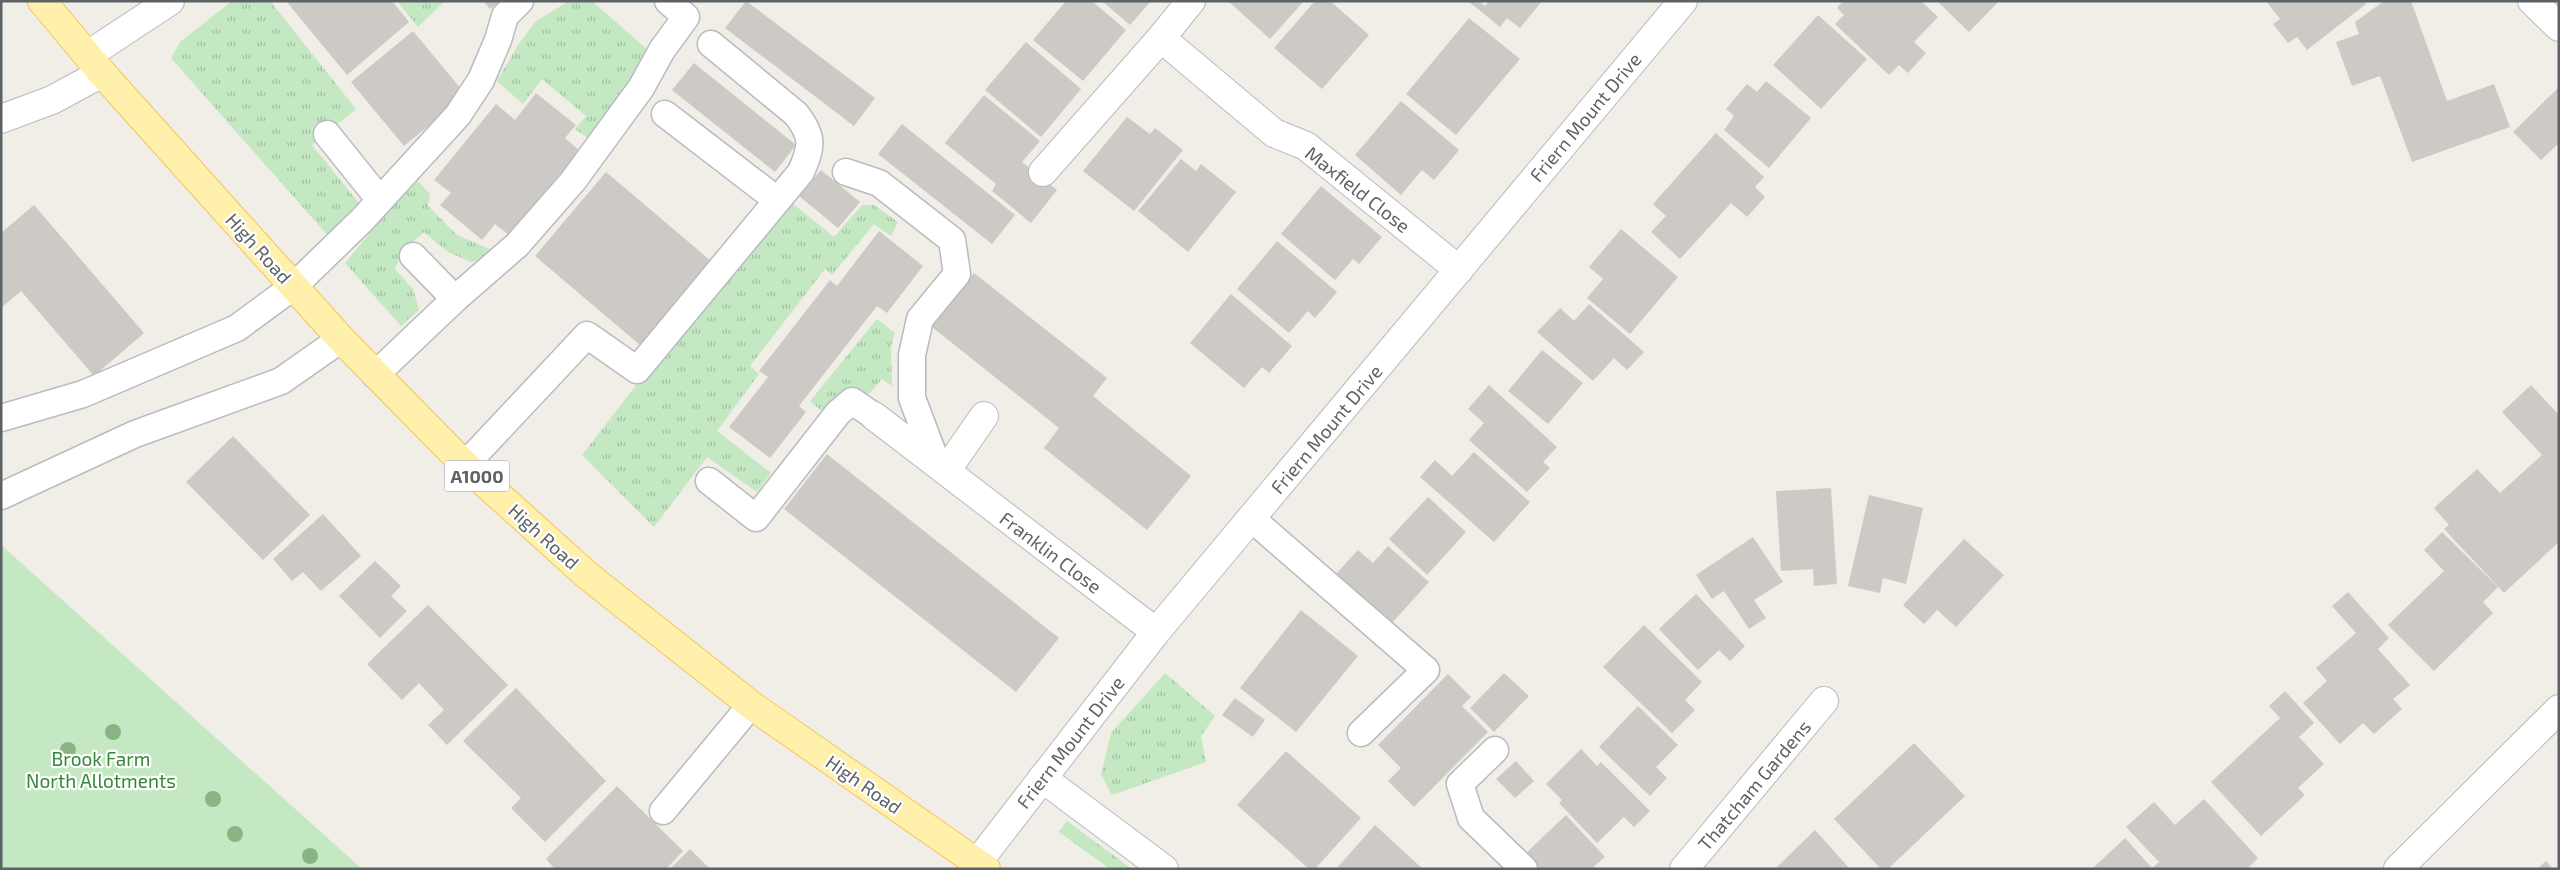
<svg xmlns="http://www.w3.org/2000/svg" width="2560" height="870" font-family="'Exo 2',sans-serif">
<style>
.grass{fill:url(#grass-tufts)}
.green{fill:#c3e8c2}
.building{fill:#cdcac5}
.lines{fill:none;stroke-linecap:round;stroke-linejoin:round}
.service-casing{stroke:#b8bbc0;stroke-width:29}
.minor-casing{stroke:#b8bbc0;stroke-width:30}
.primary-casing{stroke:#f4c65b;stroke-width:30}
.service{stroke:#fff;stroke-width:26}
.minor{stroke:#fff;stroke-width:28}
.primary{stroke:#fff0ac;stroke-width:28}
.tree{fill:#89b585}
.labels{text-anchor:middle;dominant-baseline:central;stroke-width:4.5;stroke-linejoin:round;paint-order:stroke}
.shield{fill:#fff;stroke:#8e9194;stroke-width:1}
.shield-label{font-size:18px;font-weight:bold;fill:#5d6266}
.street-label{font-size:19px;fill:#5d6266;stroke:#fff}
.park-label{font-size:19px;fill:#348736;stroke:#fff}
</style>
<defs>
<pattern id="grass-tufts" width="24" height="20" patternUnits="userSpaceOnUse" patternTransform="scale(1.25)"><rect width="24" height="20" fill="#c3e8c2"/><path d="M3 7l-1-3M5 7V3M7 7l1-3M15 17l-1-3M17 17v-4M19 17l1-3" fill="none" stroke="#a2bfa1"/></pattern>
</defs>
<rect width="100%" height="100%" fill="#f0eee6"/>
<g class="grass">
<polygon points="232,1 270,1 356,109 312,145 358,202 355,221 331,239 171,58 180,42"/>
<polygon points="397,1 445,1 418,27"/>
<polygon points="569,1 592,1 650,52 593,142 575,129 586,116 542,79 523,104 497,81 518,45 535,22"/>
<polygon points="418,181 430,194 428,206 457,235 492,250 487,258 471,262 448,252 424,232 403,250 395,269 413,289 419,310 401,326 345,263 388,211"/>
<polygon points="787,199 834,237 862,205 874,205 898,222 891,236 874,224 832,275 825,269 750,366 759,374 717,431 771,473 757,492 707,457 654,527 582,455 712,287"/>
<polygon points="877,319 895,333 891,346 892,386 882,379 866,397 853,389 840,393 824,413 810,401"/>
<polygon points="1165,673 1215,716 1201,736 1206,762 1112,795 1101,774 1111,733"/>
<polygon points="1067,821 1132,869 1110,869 1059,832"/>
</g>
<polygon class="green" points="1,545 362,869 1,869"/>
<g class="building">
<polygon points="286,1 392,1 409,22 347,75"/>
<polygon points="483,1 500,1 490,9"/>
<polygon points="746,1 875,98 854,126 725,28"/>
<polygon points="1066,1 1092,1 1126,30 1083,81 1033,40"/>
<polygon points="1102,1 1151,1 1130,25"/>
<polygon points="1228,1 1304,1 1270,39"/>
<polygon points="1315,1 1330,1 1369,35 1322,89 1274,48"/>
<polygon points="1468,1 1479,1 1485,6 1489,1 1542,1 1520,28 1507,18 1500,27"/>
<polygon points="1843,1 1921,1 1938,17 1914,42 1926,53 1908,73 1899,65 1889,75 1835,24 1844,15 1837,8"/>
<polygon points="1937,1 1999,1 1969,32"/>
<polygon points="2266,1 2364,1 2366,4 2307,50 2297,37 2288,43 2273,24 2280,19"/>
<polygon points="2384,1 2411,1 2447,101 2494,84 2510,127 2412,162 2380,76 2352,86 2336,42 2359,34 2355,22"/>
<polygon points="1818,15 1867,59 1821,109 1773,65"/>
<polygon points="1469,18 1520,59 1456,135 1406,94"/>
<polygon points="413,31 466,95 404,146 351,82"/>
<polygon points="1026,42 1081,89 1041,137 985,90"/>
<polygon points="694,63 796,145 775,172 672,90"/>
<polygon points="1766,81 1811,118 1769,168 1724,130 1734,116 1726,109 1747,84 1757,92"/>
<polygon points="2559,87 2559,143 2541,160 2513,132"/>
<polygon points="536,93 576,125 565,138 581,152 510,236 495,224 482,240 440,205 451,193 434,180 496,104 515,120"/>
<polygon points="984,95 1040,141 1022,162 1057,190 1031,223 992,191 996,184 945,143"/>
<polygon points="1401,101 1459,150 1434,180 1422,170 1401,195 1355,155"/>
<polygon points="1127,117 1150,134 1155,128 1183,150 1134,211 1083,171"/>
<polygon points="902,124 1015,215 992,244 878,154"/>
<polygon points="1716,133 1764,177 1755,187 1765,197 1747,217 1731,203 1680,259 1651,232 1666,216 1653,204"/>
<polygon points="1181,159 1196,171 1201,164 1236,192 1188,252 1138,211"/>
<polygon points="821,170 860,202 838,228 799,196"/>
<polygon points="606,172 711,261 640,345 535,256"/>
<polygon points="1321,186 1382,237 1359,264 1353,259 1335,280 1281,234"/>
<polygon points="34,205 144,333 94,376 21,291 1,308 1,233"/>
<polygon points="1621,229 1678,277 1630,334 1587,298 1603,279 1589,267"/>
<polygon points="879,231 923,266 887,313 877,306 799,406 806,412 770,458 729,427 768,377 759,371 830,280 837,286"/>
<polygon points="1277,241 1337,292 1315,318 1308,311 1289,333 1237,289"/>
<polygon points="974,273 1107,378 1093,396 1191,476 1147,530 1044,448 1059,428 932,327"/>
<polygon points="1231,294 1292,346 1269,373 1262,367 1244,388 1190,343"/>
<polygon points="1589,304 1644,352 1627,370 1614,358 1593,381 1537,332 1560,308 1574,321"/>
<polygon points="1542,350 1583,383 1548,424 1508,391"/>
<polygon points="1489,385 1557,447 1543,462 1550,468 1527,492 1469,440 1484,423 1468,409"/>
<polygon points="2531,385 2559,415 2559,542 2504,593 2444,529 2449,525 2434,508 2477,469 2500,493 2542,455 2502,412"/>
<polygon points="233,436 310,515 263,560 186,482"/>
<polygon points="1474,452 1530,502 1494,542 1420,477 1435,460 1452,476"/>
<polygon points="827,454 1059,638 1016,692 784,509"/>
<polygon points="1831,488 1837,584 1814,586 1813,569 1781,571 1776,491"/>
<polygon points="1869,495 1923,508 1906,584 1883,578 1880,593 1848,586"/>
<polygon points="1428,497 1466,532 1427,575 1389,539"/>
<polygon points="323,514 361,556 321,591 303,572 292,581 273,559"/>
<polygon points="2442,532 2498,587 2483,602 2493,613 2434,671 2388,625 2444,571 2424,550"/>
<polygon points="1753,537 1783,582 1754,600 1766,618 1749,629 1724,591 1712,599 1696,575"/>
<polygon points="1964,539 2004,575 1956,627 1937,610 1924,624 1903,605"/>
<polygon points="1388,546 1429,582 1391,624 1335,575 1358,550 1373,563"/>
<polygon points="375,561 401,586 391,596 407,611 380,638 339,596"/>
<polygon points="2348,592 2389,638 2378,649 2410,685 2393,699 2402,709 2374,734 2363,723 2340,744 2303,703 2327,681 2316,668 2356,633 2332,606"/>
<polygon points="1696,594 1745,646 1730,661 1719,650 1698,670 1659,629"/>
<polygon points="428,605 508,685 447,745 428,725 444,710 419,683 402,700 367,664"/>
<polygon points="1301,610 1358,656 1296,732 1240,688"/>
<polygon points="1644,625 1702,682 1685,700 1695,710 1672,733 1603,667"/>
<polygon points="1504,673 1529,696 1494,732 1470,708"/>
<polygon points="1448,674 1471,697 1462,706 1488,732 1414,807 1388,781 1401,768 1378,745"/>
<polygon points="516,688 606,781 545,842 511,808 521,798 463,741"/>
<polygon points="2285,691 2314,723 2299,737 2324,764 2298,788 2305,795 2261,836 2211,782 2280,718 2269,706"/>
<polygon points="1235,698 1265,720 1253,737 1222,715"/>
<polygon points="1638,706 1678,745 1656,767 1667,778 1650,796 1599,747"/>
<polygon points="1914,743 1965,796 1888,869 1881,869 1834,819"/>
<polygon points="1581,749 1597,766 1601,762 1650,811 1634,827 1624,817 1597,843 1559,803 1562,800 1546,784"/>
<polygon points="1286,751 1361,818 1315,869 1309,869 1237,805"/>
<polygon points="1516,761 1534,781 1515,798 1496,779"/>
<polygon points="617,786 683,851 666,869 555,869 546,859"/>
<polygon points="2204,799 2258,858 2247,869 2092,869 2125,838 2152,868 2159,862 2126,827 2154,802 2175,825"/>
<polygon points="1566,815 1605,857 1591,869 1539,869 1525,854"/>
<polygon points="1375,825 1413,860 1423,869 1336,869"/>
<polygon points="1815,830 1850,869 1775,869"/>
<polygon points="690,849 710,869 670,869"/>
<polygon points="2546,861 2553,869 2537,869"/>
</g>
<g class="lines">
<g class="service-casing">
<g id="service">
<polyline points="665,114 777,200"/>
<polyline points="327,134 380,200"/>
<polyline points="846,172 879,183 952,240 957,274 920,319 912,355 912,398 937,464"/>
<polyline points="413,256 455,299"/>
<polyline points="375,375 455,299 517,245 573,181 641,88 662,50 686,17 668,1"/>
<polyline points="1,418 83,394 237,328 294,286 362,220 458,115 481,80 498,40 505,16 520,1"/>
<path d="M465,465L587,335L637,370L801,172C812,146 814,137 796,114L711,44"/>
<polyline points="709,481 756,518 838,413 852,401 874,416"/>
<polyline points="1,496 135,434 281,381 341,339"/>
<polyline points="1252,519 1426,670 1361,733"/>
<polyline points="1495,750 1460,784 1471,818 1524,869"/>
<polyline points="663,811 751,705"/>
</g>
</g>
<g class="minor-casing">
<g id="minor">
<polyline points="1191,1 1161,38 1274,133 1306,146 1459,270"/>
<polyline points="2532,1 2559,27"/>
<polyline points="88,55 170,1"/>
<polyline points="1,119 52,100 102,73"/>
<polyline points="1043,172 1161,38"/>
<polyline points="874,416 1156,632"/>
<polyline points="946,471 984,416"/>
<polyline points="1042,778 1164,869"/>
<polyline points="977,863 1156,632 1683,1"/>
<polyline points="1684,869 1824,701"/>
<polyline points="2398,869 2559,709"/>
</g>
</g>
<g class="primary-casing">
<polyline id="primary" points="42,1 102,73 341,339 465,465 588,576 751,705 986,869"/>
</g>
<use href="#service" class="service"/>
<use href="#minor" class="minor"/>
<use href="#primary" class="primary"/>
</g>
<g class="tree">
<circle cx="113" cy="732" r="8"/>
<circle cx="68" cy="750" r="8"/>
<circle cx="213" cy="799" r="8"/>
<circle cx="235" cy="834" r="8"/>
<circle cx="310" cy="856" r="8"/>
</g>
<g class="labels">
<rect class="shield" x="444.5" y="460.5" width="65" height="31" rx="4"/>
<g class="shield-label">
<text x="477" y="476">A1000</text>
</g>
<g class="street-label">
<text transform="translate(1585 117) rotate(-50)">Friern Mount Drive</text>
<text transform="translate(1358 189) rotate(38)">Maxfield Close</text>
<text transform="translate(259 248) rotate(48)">High Road</text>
<text transform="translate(1326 429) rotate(-50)">Friern Mount Drive</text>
<text transform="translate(544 536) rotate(42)">High Road</text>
<text transform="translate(1051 552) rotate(37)">Franklin Close</text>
<text transform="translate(1070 742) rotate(-52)">Friern Mount Drive</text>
<text transform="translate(864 784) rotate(35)">High Road</text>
<text transform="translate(1754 785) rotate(-50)">Thatcham Gardens</text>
</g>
<g class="park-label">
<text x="101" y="758">Brook Farm<tspan x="101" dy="22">North Allotments</tspan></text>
</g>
</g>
<rect width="2560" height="870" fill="none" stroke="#5d6266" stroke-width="5"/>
</svg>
